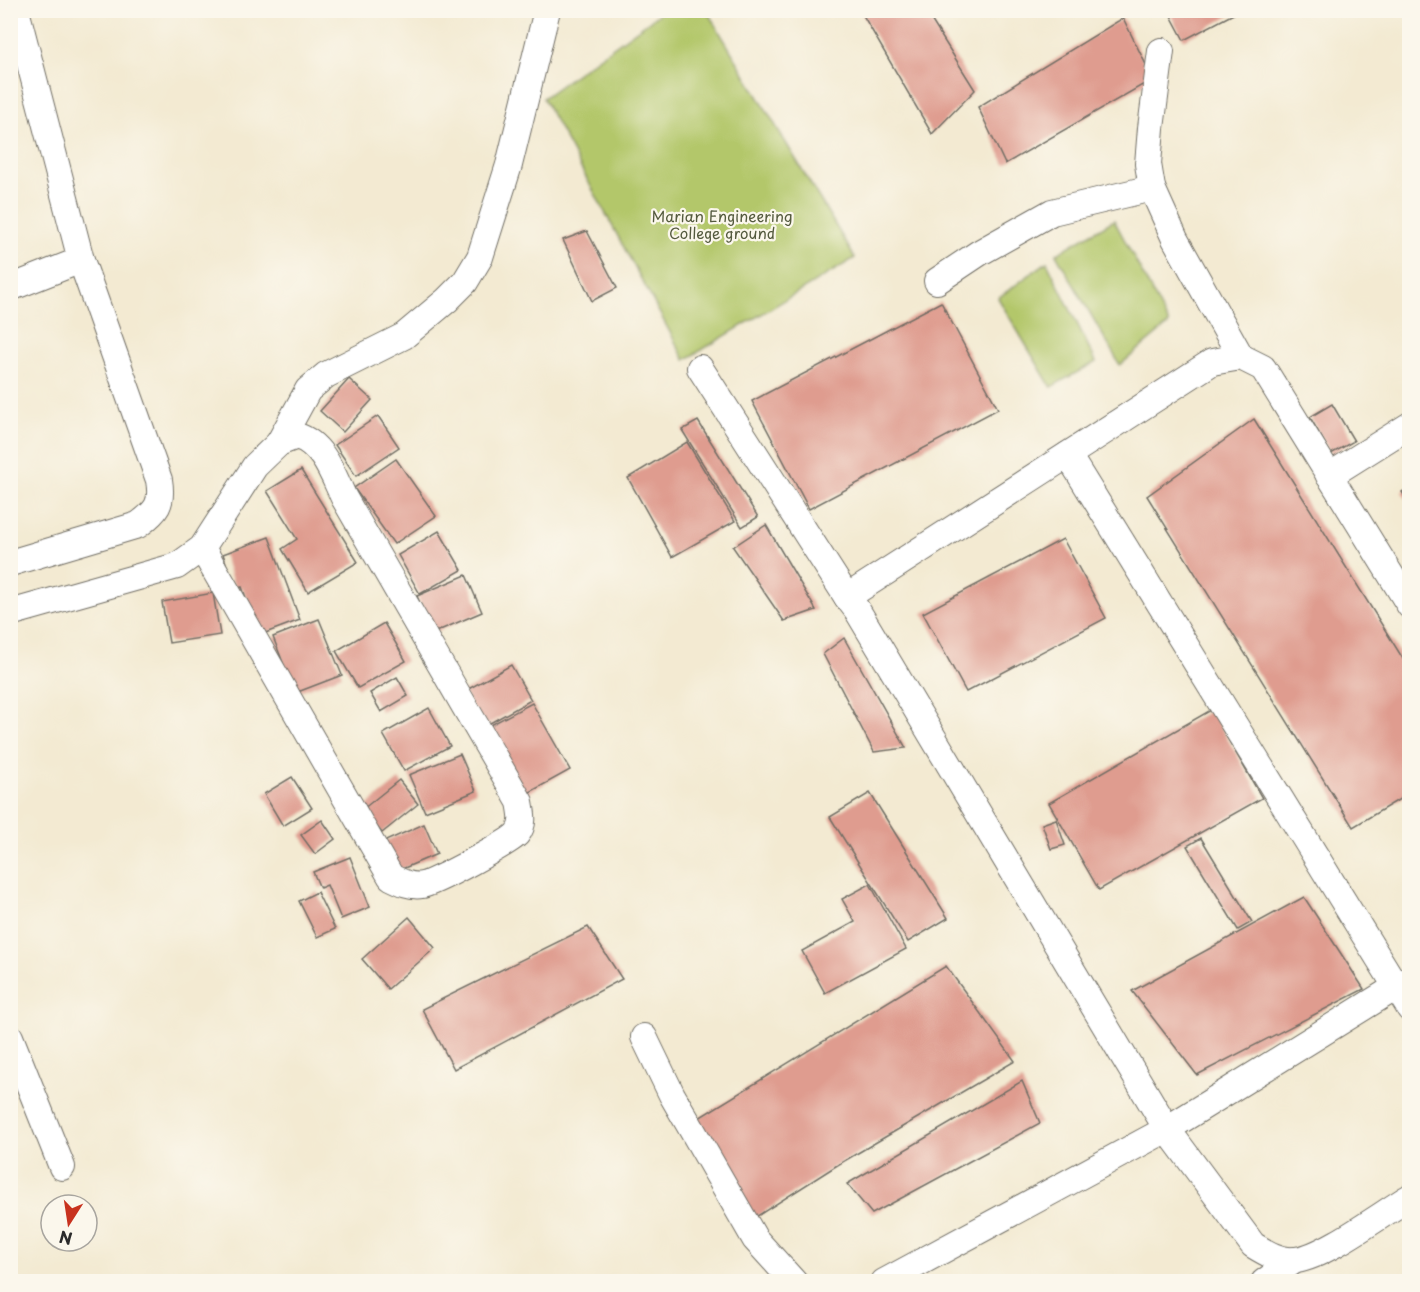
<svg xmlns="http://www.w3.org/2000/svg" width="1420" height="1292" font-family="'Playpen Sans',sans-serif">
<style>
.green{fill:#b3c76b;stroke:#6f794b;stroke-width:1.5}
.building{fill:#df9c8f}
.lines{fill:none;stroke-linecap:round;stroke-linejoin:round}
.minor-casing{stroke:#716e65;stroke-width:28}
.minor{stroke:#fff;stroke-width:26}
.labels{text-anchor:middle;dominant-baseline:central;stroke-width:4.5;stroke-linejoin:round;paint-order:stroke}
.park-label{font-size:15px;fill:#545a3e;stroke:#fbf7ec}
</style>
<rect width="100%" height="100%" fill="#fbf7ec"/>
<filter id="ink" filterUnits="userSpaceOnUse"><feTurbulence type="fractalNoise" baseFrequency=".0167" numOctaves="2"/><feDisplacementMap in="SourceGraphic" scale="12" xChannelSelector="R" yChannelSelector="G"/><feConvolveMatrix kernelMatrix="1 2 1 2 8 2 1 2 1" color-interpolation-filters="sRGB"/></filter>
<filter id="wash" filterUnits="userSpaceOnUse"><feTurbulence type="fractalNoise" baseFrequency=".008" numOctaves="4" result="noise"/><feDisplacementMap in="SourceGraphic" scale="24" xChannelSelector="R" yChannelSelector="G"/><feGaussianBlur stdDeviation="1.35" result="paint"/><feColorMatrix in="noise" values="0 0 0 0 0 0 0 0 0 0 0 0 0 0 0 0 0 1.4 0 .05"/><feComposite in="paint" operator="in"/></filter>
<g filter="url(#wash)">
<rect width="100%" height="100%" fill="#f3ead2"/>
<g class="green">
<polygon points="663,11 707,11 855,258 685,360 543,98"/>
<polygon points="1114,220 1169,324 1120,365 1056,254"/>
<polygon points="1047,262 1096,362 1051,387 998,298"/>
</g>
<g id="blocks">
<g class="building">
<polygon points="860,10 925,10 975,90 932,134"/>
<polygon points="1168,10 1241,10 1184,40"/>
<polygon points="1123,18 1153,79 1005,164 978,107"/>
<polygon points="587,231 617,288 592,301 563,240"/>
<polygon points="941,302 998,409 809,509 752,401"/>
<polygon points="349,379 372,400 343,432 320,411"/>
<polygon points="1332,404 1354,441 1331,454 1310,417"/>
<polygon points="378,416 399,447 356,476 335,445"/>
<polygon points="1254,419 1410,670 1410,793 1353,827 1147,496"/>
<polygon points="698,421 758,517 742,527 682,430"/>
<polygon points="687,442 735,521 672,557 628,478"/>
<polygon points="396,459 436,516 394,544 354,488"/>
<polygon points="301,470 358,562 308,592 282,549 297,539 267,491"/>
<polygon points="1410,487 1410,504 1402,492"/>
<polygon points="766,525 816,610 784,621 733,547"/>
<polygon points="439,531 462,570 420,594 398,555"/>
<polygon points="269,537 300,620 260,635 242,587 235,589 223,554"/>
<polygon points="1063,539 1106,618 966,692 923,613"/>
<polygon points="466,575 482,612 433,633 417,596"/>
<polygon points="213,593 220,635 169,643 162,602"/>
<polygon points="319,619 342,675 295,693 273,637"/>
<polygon points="384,623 406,661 358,688 336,651"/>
<polygon points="844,638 906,748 874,752 823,654"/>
<polygon points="511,665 531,700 483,727 463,692"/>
<polygon points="397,677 408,696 381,712 370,693"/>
<polygon points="532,703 570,770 523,796 485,728"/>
<polygon points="429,708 450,746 404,771 383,734"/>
<polygon points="1211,710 1262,798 1099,890 1049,803"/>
<polygon points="460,754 476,791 425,812 409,775"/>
<polygon points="292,777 312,808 283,826 264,794"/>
<polygon points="399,780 418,804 382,833 363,809"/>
<polygon points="870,793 948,918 908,942 830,817"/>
<polygon points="1056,819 1065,845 1051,849 1042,824"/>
<polygon points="322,820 335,839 315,854 301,835"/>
<polygon points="424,824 437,854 395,872 381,843"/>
<polygon points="1201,838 1252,922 1238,930 1187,846"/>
<polygon points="350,857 370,907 341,919 327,885 320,888 313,872"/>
<polygon points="870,884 906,949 825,993 802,951 855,922 842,899"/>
<polygon points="317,892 335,929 317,937 299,901"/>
<polygon points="1304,897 1364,989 1197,1075 1132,991"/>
<polygon points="409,917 435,948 388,989 362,959"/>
<polygon points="588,927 622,979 454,1069 422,1009"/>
<polygon points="946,966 1015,1061 839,1164 751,1220 689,1124"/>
<polygon points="1022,1081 1040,1123 872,1214 847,1184"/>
</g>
</g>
</g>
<g filter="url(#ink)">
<use href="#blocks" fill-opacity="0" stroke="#716e65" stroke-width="1.5"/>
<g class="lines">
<g class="minor-casing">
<g id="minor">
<polyline points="1161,51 1151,128 1148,164 1152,188 1175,239 1241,357"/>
<polyline points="937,281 979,253 1052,212 1152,188"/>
<polyline points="10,288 81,260 16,10"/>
<path d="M700,368L847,597L857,610L1167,1129L1253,1245C1266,1253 1281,1262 1296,1260C1324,1257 1383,1213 1410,1197"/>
<polyline points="279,443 308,390 326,375 404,336 447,300 465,282 480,257 509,165 547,10"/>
<polyline points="1068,455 1410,1009"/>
<polyline points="1329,476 1410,425"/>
<path d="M10,563L138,525C157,511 163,504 159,480L81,260"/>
<polyline points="847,597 1212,362 1241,357 1263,368 1410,606"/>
<path d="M10,613L177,566L202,548L255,466L279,443L297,436C323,444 333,475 344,498L520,802C522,813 525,824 517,834C510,842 433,884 422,885C411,887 401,882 391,877L202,548"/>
<polyline points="10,1037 62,1167"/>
<polyline points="644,1037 672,1095 755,1239 794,1282"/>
<polyline points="884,1282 1167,1129 1409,979"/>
<polyline points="1264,1282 1295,1260"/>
</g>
</g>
<use href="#minor" class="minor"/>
</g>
</g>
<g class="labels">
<g class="park-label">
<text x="722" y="215">Marian Engineering<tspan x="722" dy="17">College ground</tspan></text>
</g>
</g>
<rect width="1420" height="1292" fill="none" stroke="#fbf7ec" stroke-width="36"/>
<g transform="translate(69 1223) rotate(192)"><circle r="28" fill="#fbf7ec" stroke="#a8a59f" stroke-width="1.5"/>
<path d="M0-4.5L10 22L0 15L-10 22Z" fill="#c8321e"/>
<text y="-9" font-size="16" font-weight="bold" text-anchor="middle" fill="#2b2b2b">N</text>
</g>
</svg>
